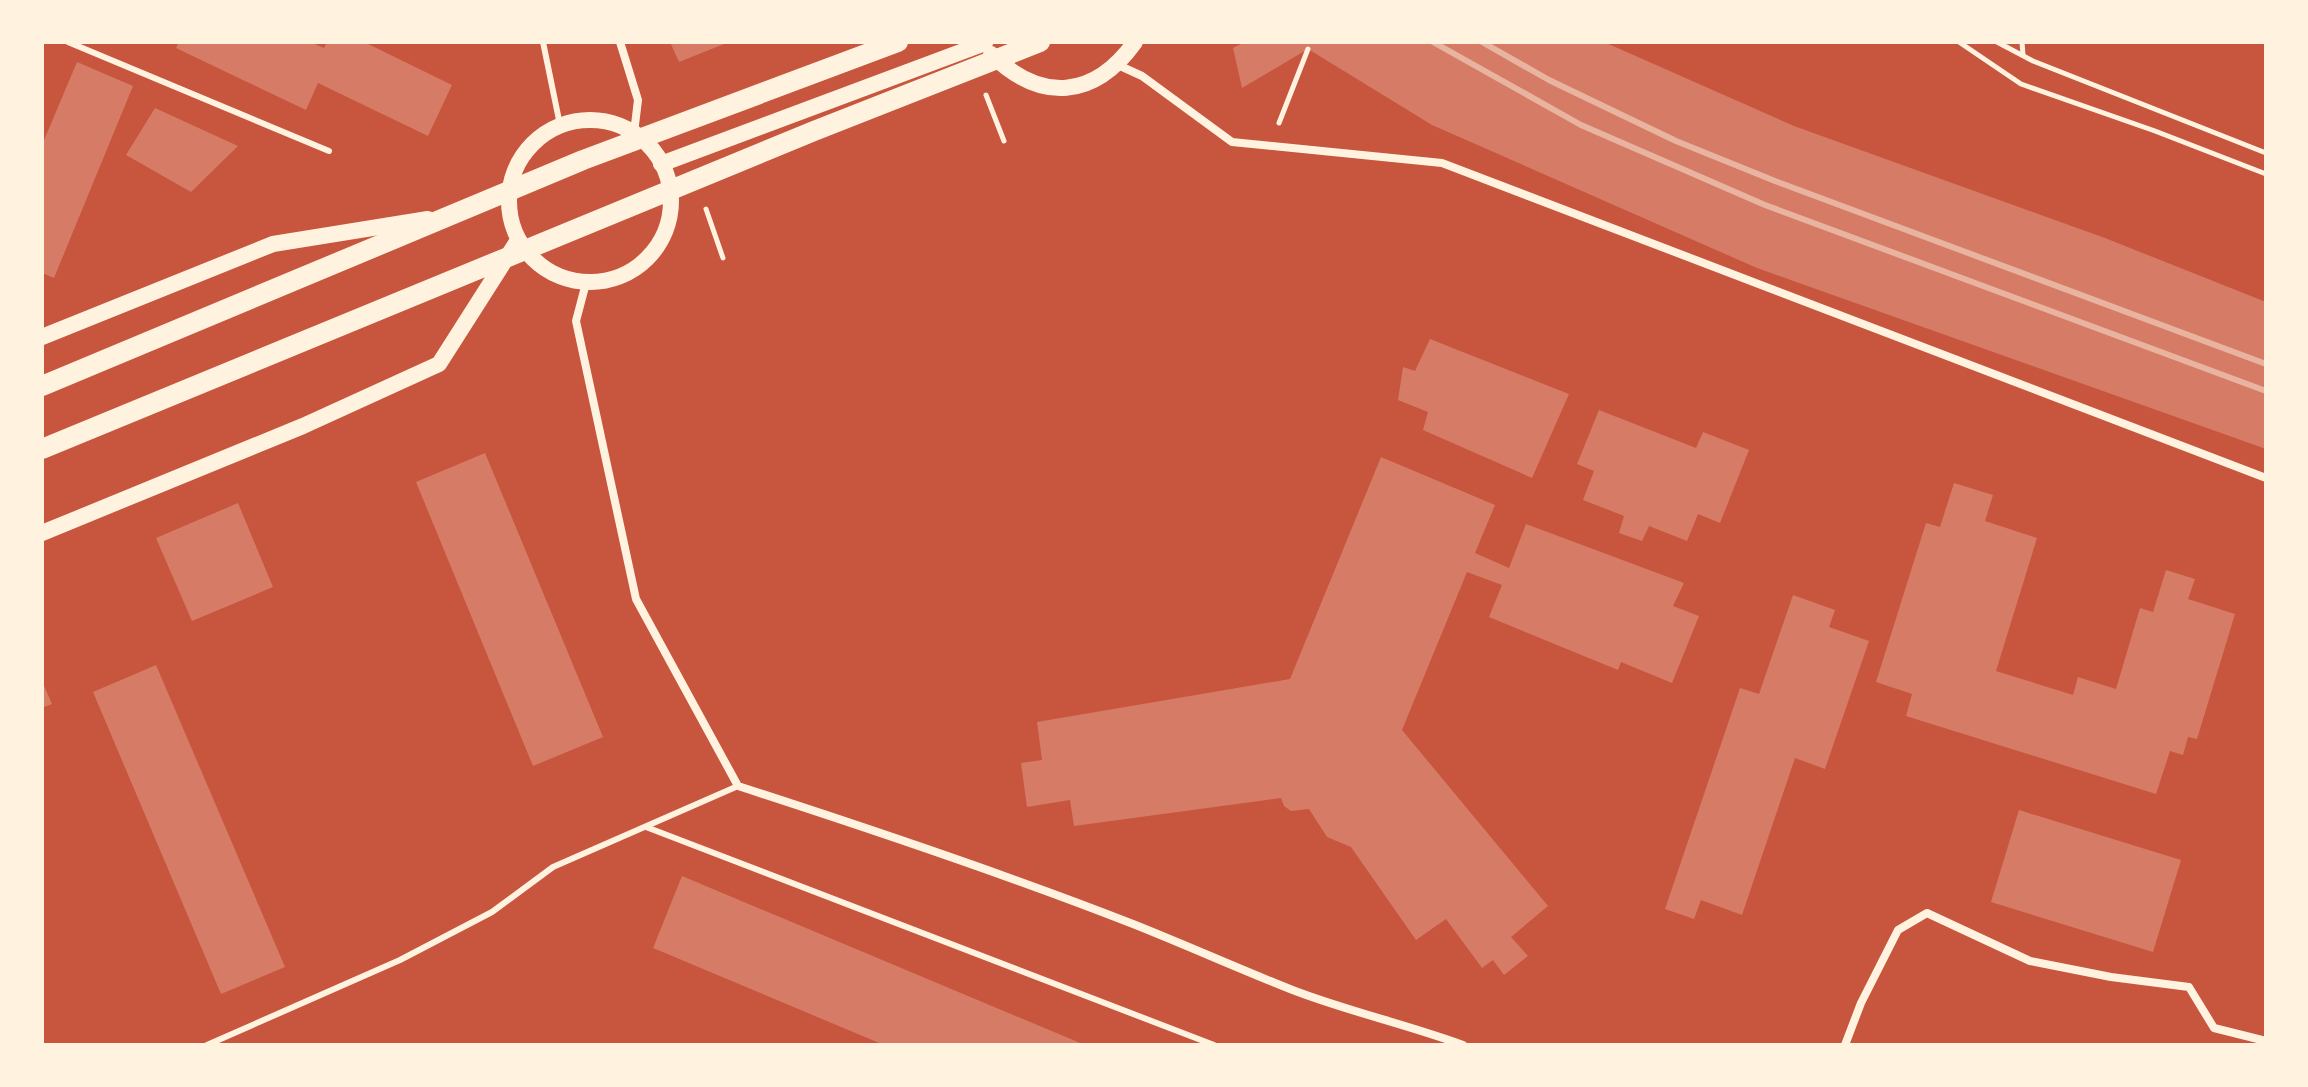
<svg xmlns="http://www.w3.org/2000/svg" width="2308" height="1087" font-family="'DM Sans',sans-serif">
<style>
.building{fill:#d67c66}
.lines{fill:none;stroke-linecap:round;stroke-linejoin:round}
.path{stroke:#fff3e0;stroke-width:5}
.service{stroke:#fff3e0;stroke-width:6}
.minor{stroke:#fff3e0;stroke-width:8}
.secondary{stroke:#fff3e0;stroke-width:16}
.primary{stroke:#fff3e0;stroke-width:20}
.rail{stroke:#e9b49f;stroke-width:6}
</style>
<rect width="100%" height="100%" fill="#c8553d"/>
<g class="building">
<polygon points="179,42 310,42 324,48 327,42 364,42 452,85 428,136 318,83 306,110 176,48"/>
<polygon points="670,42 729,42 679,62"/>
<polygon points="1245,42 1604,42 1794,126 2105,238 2266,302 2266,449 1757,268 1432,125 1308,49 1242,88 1233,48"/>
<polygon points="77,62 133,86 54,278 42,273 42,145"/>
<polygon points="155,108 238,146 191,192 126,155"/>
<polygon points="1430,339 1569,394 1532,478 1423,430 1428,412 1398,400 1403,367 1415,371"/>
<polygon points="1599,410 1696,448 1703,432 1749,450 1720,523 1698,514 1687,541 1649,526 1642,541 1619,533 1624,516 1583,500 1594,471 1577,464"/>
<polygon points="485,453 603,737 533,766 416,482"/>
<polygon points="1381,457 1495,505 1475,553 1509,568 1526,524 1684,583 1673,606 1699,616 1672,683 1621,662 1618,670 1489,617 1502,585 1467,572 1402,730 1548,906 1511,937 1528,956 1504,975 1493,960 1482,968 1446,919 1416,940 1351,847 1327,837 1309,809 1291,811 1284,806 1281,798 1074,826 1070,800 1027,807 1021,763 1042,760 1037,722 1290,679"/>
<polygon points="1954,483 1993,495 1985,521 2037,538 1996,671 2073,695 2078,677 2116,689 2140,608 2153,612 2166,570 2195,579 2188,599 2235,614 2197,739 2188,737 2183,755 2170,751 2156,794 1906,716 1912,694 1876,682 1926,523 1940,527"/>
<polygon points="238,503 273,587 192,621 156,538"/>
<polygon points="1793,595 1835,610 1829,627 1869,641 1825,769 1795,758 1742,915 1701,900 1694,919 1665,909 1740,688 1759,694"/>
<polygon points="156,665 285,967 221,994 93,692"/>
<polygon points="42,681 52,704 42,708"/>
<polygon points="2019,810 2181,860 2153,952 1991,902"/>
<polygon points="682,876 1085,1045 884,1045 653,948"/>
</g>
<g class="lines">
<g class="path">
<polyline points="1959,42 2021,84 2155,131 2266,174"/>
<polyline points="1997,42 2033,61 2266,153"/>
<polyline points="2022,42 2023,55"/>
<polyline points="986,95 1004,141"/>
<polyline points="1279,123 1308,49"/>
<polyline points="706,209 723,258"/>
</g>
<g class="service">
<polyline points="68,42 329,151"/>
<polyline points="543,42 560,125"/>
<polyline points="646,827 1214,1045"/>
<polyline points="207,1045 400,960 492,912 553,867 738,786"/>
</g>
<g class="minor">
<polyline points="620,42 638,100 634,133"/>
<polyline points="1118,65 1142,76 1232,142 1442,163 2266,478"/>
<path d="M586,283L576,321L636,599L738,786C871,829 1003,873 1133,924C1186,945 1237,968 1290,989C1346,1011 1406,1024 1463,1045"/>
<polyline points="1845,1045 1861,1003 1898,930 1927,913 2030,961 2111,977 2189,987 2214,1028 2266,1041"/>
</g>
<g class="secondary">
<path d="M991,54C1041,103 1094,99 1135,42"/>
<circle cx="590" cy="201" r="81"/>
<polyline points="661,164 985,43"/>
<polyline points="42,337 273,244 428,219"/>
<polyline points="42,533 303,426 439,364 518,240"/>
</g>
<g class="primary">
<polyline points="42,386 583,160 898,42"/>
<polyline points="42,449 814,131 1040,42"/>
</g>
<g class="rail">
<polyline points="1433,42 1581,125 1765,205 2266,391"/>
<polyline points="1482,42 1549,80 1676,141 1775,181 2266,364"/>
</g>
</g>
<rect width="2308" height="1087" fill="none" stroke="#fff3e0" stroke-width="88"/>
</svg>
